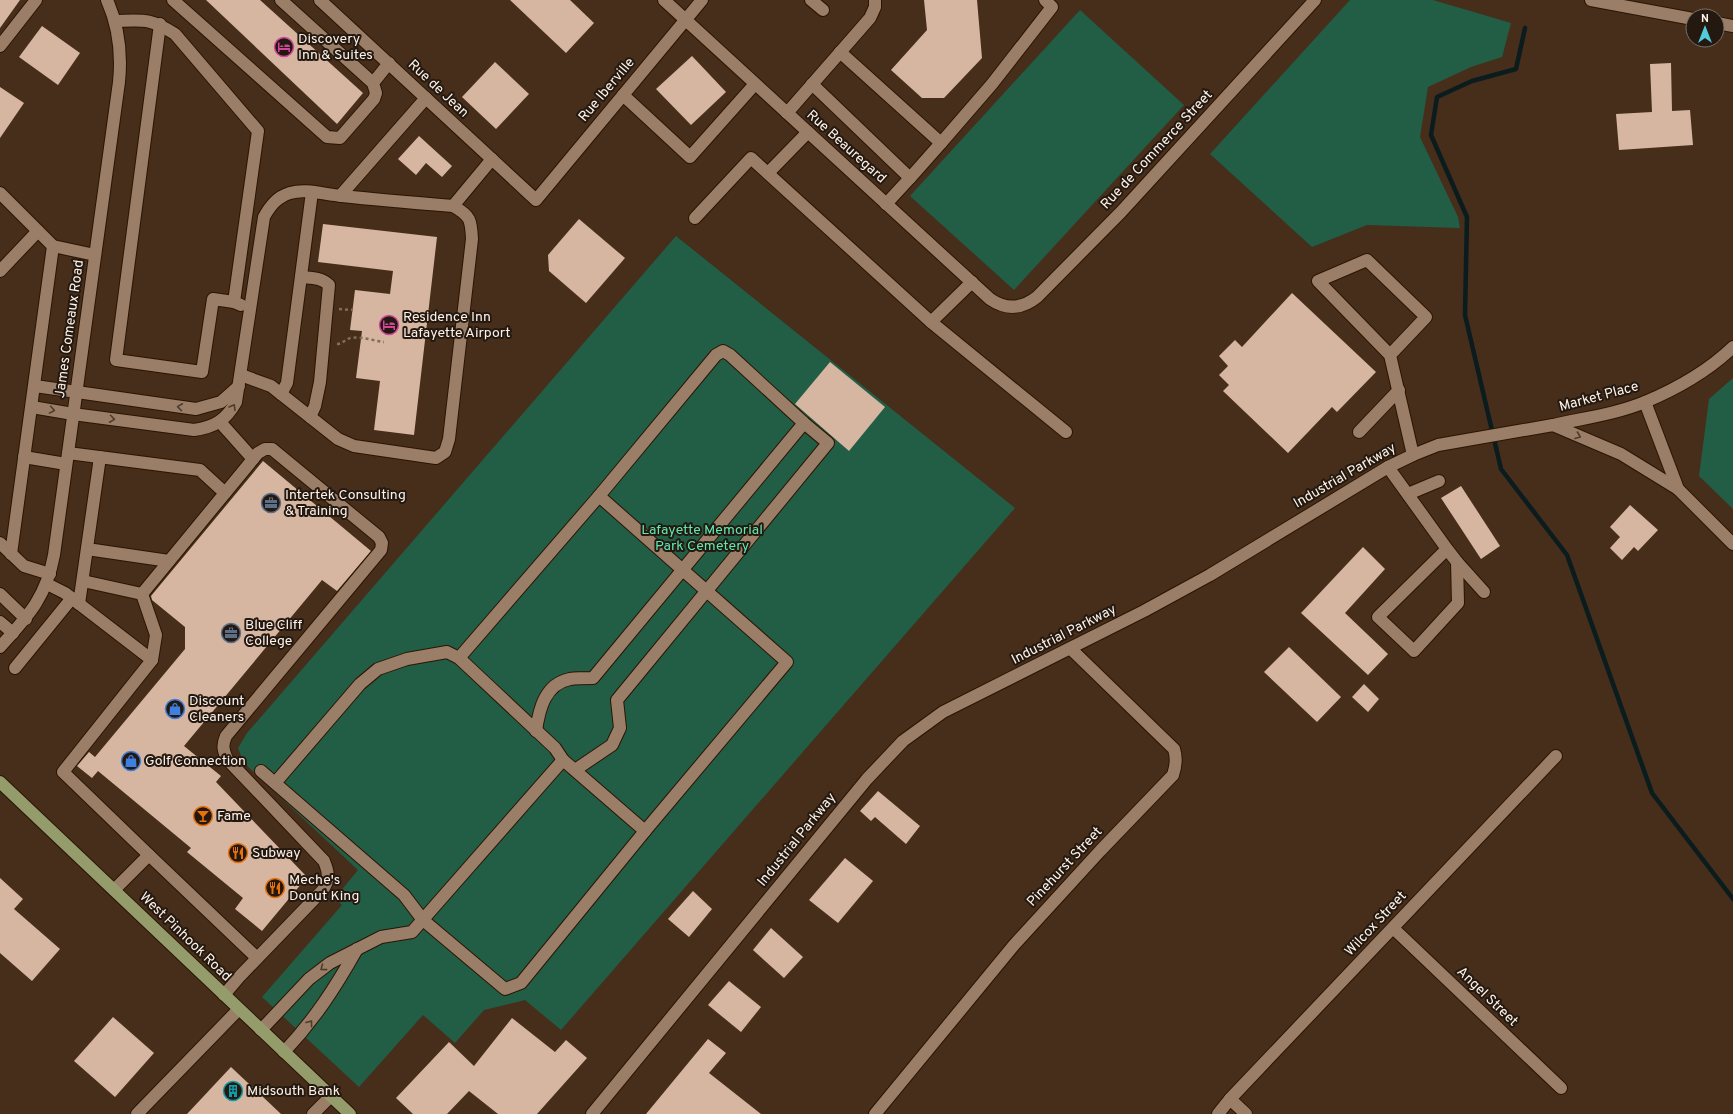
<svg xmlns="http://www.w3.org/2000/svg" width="1733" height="1114" font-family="Overpass,sans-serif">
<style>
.green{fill:#225d46}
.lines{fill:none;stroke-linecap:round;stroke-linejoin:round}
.stream{stroke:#0b1c1e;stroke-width:4.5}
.building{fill:#d6b6a1}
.minor-casing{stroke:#2b1503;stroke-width:14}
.major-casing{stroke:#2b1503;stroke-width:14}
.path{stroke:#816d5c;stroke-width:2.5;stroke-dasharray:3 3;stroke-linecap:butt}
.minor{stroke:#9a7e67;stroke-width:12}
.major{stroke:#949c6c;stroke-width:12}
.oneway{stroke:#4d3c2e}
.labels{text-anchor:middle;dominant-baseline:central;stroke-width:4;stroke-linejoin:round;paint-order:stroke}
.poi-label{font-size:14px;fill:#fef2e8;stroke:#241910;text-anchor:start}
.street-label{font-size:14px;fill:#fef2e8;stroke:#241910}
.park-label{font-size:14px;fill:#5ee9b2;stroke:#241910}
</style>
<rect width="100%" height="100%" fill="#462e1a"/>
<g class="green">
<polygon points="1350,0 1433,0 1511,23 1502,57 1471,67 1428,87 1420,137 1458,217 1460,228 1367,225 1312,247 1210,154"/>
<polygon points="1080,10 1184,105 1014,290 910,196"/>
<polygon points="676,236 1015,508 561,1030 525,1000 484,1010 455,1043 423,1015 359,1087 262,997 342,905 335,898 358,870 244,763 238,748 247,733"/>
<polygon points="1733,378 1733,509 1699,476 1709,399"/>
</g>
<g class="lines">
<polyline class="stream" points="1525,28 1516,69 1472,81 1437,97 1431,135 1467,217 1465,315 1501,469 1567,555 1652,793 1733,899"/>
</g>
<g class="building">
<polygon points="0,0 20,0 0,28"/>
<polygon points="206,0 260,0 363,93 337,124"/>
<polygon points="510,0 570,0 594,23 566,53"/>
<polygon points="924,0 977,0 982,58 944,98 922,98 891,70 927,30"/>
<polygon points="42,26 80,53 58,85 19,57"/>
<polygon points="692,56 726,92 691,125 656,89"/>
<polygon points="495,62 529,94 496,129 462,97"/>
<polygon points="1671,63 1672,111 1690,110 1693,145 1619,150 1616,114 1652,112 1650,64"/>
<polygon points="0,87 24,103 0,138"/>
<polygon points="419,136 452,166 442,177 426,163 416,175 398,159"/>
<polygon points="579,219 625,258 586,303 549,271 548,255"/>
<polygon points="323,224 437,237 414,435 374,430 380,381 356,378 362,331 350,330 355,290 390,294 393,271 318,262"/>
<polygon points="1292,293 1376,372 1337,412 1332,407 1288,453 1223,391 1229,385 1219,375 1228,366 1219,356 1235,340 1242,347"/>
<polygon points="830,362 885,407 849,451 795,404"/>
<polygon points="263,461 371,551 337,591 322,580 184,746 221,776 216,782 307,877 262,931 235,909 243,898 187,852 191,848 98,771 92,778 77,766 89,752 95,757 185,649 185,627 152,600 151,596"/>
<polygon points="1461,486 1500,546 1481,559 1441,498"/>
<polygon points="1630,505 1658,530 1638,551 1634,547 1622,560 1610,548 1620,537 1610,527"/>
<polygon points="1363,547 1385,569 1345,613 1388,654 1368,675 1301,613"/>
<polygon points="1289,647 1341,697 1317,722 1264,672"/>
<polygon points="1364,684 1379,699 1368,712 1352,697"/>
<polygon points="878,791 920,826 906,844 875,817 871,821 860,811"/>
<polygon points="845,858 873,881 838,923 809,900"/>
<polygon points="0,878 23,899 14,909 60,949 32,981 0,953"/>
<polygon points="693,891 712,909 689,937 668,919"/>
<polygon points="771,928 803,957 784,978 753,950"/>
<polygon points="729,981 761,1007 741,1032 708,1005"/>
<polygon points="113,1017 154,1053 115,1097 74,1061"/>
<polygon points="512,1018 555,1052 566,1040 587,1058 537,1114 498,1114 469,1091 447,1114 413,1114 396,1098 449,1042 474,1066"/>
<polygon points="708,1039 726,1053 709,1073 761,1114 646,1114"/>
<polygon points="231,1067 281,1114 187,1114"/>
</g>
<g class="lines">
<g class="minor-casing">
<g id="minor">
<polyline points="173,0 327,137 340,138 374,99 376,93 373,83 389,63"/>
<polyline points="281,0 373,83"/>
<polyline points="320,0 536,200 702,0"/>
<path d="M664,0L990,299C1006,310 1022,309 1037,297L1121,212L1315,0"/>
<polyline points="811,0 823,10"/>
<polyline points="1591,0 1693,19"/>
<path d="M116,21C144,20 150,18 175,34L258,131L234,302L241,305"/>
<polyline points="1717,23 1733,26"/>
<polyline points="160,24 116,360 202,372 213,299 234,302"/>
<polyline points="0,46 36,0"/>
<polyline points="812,84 910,178 941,143 840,52"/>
<polyline points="623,95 690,157 755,84"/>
<polyline points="787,113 870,18 875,7 875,0"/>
<polyline points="941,143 992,84 1052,7 1045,0"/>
<polyline points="768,173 808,132"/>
<polyline points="0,193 53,246 95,255"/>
<polyline points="340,196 426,98"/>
<polyline points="886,204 910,178"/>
<polyline points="453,206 492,159"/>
<polyline points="695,218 751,158 931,322 972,282"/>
<polyline points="0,271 38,231"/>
<path d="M301,277C311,278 321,277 329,285L320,382L315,406L310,417"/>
<polyline points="931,322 1066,432"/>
<polyline points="1390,355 1426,317 1367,260 1318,281 1390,355 1413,455"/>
<polyline points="35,386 196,409 221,402 239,386"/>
<polyline points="281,394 287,383 312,192"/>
<polyline points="1645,402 1678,489"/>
<path d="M32,407L73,414L194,430C215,427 226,420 236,402L264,217C270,206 277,197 290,193C307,188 325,195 342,196C379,200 416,203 453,206C471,216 471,220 472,239L449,439L445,452L436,458L354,446L338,439L271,386L241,375"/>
<polyline points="220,422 253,459"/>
<path d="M1553,425C1584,418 1616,414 1645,402C1676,389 1709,370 1733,347"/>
<polyline points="1359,432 1399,390"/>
<polyline points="68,453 200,470 225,493"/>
<polyline points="24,457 66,464"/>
<polyline points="1388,467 1447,549 1457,562 1458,603 1414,651 1378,617 1447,549"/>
<polyline points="1408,494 1439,481"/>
<polyline points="0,543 24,566 50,574"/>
<polyline points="87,549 169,561"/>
<polyline points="11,554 53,246"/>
<polyline points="1457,562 1484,592"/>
<polyline points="83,581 142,594"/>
<polyline points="47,584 65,593 152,660 63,772 149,855"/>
<polyline points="0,594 26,619"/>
<polyline points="79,604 100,457"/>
<polyline points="0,622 13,633"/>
<path d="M0,647C28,616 46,598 54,555L119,82C122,53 119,27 107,0"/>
<polyline points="459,658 555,748 563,760 645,831 787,662 599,496"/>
<path d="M152,660L156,635L142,594L258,453L265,449H272L379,537L382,543L381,550L226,736C222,745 223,750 227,759L324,861C329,873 330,880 322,891L240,976L224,995"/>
<polyline points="15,668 72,598"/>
<path d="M536,731C539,709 545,684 570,679C577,678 585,678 593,678L804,423"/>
<polyline points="261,771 404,895 423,920 505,989 521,983 645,831"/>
<polyline points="275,783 360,684 378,669 407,659 447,652 459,658 599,496 716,355 723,351 730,355 804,423 828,443 617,700 620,728 612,745 575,770"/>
<polyline points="114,890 149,855 257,958"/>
<polyline points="1393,928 1561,1088"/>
<polyline points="261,1030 309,979 330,963 381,937 412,932 563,760"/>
<path d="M284,1052C315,1019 335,988 357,949"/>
<polyline points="1230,1099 1246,1114"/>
<polyline points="137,1114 239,1009"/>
<polyline points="313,1114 331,1096"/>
<polyline points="592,1114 867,779 903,741 943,712 1144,611 1210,575 1388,467 1413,455 1438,445 1553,425 1621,454 1678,489 1733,544"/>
<path d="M875,1114L1014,945L1100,851L1173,775C1176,766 1177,758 1174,749L1071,649"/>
<polyline points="1218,1114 1230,1099 1556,756"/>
</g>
</g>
<g class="major-casing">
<polyline id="major" points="0,782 350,1114"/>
</g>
<g class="path">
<polyline points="339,309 353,310"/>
<polyline points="427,321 437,322"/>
<path d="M337,344C343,344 345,339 351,338C362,336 374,341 384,342"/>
</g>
<use href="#minor" class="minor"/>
<use href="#major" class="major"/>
</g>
<defs><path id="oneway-chevron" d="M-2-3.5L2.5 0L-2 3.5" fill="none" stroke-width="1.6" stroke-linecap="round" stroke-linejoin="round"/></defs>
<g class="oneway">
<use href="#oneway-chevron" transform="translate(180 407) rotate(-172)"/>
<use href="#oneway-chevron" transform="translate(233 407) rotate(-59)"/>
<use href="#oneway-chevron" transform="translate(52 410) rotate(10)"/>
<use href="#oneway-chevron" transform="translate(112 419) rotate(8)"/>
<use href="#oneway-chevron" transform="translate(1578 436) rotate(21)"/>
<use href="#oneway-chevron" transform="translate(323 968) rotate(143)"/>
<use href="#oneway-chevron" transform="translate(310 1023) rotate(-53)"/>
</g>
<defs>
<g id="hotel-ring" transform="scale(1)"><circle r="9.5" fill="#241910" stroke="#d1479c" stroke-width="1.5"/><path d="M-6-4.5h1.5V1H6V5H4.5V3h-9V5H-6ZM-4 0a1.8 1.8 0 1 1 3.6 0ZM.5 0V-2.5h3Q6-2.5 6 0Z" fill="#d1479c"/></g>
<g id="office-ring" transform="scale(1)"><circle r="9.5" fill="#241910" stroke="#5c6f8a" stroke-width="1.5"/><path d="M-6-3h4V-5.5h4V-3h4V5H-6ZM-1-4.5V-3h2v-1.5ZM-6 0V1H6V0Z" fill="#5c6f8a"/></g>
<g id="shop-ring" transform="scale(1)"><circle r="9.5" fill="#241910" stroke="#3f7fe0" stroke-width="1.5"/><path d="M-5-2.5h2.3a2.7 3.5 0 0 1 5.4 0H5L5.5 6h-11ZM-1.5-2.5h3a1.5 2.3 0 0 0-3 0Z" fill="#3f7fe0"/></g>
<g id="bar-ring" transform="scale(1)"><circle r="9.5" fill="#241910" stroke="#e8710a" stroke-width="1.5"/><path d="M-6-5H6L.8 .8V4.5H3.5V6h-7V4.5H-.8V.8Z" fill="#e8710a"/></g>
<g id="restaurant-ring" transform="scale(1)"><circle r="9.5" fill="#241910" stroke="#e8710a" stroke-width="1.5"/><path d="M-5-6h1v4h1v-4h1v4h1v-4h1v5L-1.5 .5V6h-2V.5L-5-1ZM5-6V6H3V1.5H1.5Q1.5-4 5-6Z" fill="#e8710a"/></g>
<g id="building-ring" transform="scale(1)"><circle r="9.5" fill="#241910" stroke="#0f9aa8" stroke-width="1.5"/><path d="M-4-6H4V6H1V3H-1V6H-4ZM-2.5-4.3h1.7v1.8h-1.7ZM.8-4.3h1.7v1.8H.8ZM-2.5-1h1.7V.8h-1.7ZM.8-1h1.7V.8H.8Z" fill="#0f9aa8"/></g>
</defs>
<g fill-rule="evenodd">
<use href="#hotel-ring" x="284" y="47"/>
<use href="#hotel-ring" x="389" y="325"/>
<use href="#office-ring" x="271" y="503"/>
<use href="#office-ring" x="231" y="633"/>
<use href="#shop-ring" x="175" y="709"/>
<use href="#shop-ring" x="131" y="761"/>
<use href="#bar-ring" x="203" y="816"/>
<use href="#restaurant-ring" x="238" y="853"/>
<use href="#restaurant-ring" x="275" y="888"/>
<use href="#building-ring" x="233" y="1091"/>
</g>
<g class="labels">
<g class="poi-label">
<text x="298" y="39">Discovery<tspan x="298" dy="16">Inn &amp; Suites</tspan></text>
<text x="403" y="317">Residence Inn<tspan x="403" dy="16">Lafayette Airport</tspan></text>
<text x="285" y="495">Intertek Consulting<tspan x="285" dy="16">&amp; Training</tspan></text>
<text x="245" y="625">Blue Cliff<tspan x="245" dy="16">College</tspan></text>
<text x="189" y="701">Discount<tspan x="189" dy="16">Cleaners</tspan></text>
<text x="145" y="761">Golf Connection</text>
<text x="217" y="816">Fame</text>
<text x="252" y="853">Subway</text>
<text x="289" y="880">Meche's<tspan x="289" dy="16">Donut King</tspan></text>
<text x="247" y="1091">Midsouth Bank</text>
</g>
<g class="street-label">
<text transform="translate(438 89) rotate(43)">Rue de Jean</text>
<text transform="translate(607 90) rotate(-50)">Rue Iberville</text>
<text transform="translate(846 147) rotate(42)">Rue Beauregard</text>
<text transform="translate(1157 150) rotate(-47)">Rue de Commerce Street</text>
<text transform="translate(70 329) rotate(-82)">James Comeaux Road</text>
<text transform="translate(1599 397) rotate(-15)">Market Place</text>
<text transform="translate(1345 476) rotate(-30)">Industrial Parkway</text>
<text transform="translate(1064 635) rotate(-27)">Industrial Parkway</text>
<text transform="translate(797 840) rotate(-51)">Industrial Parkway</text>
<text transform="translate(1065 867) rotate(-47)">Pinehurst Street</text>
<text transform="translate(1376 924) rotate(-47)">Wilcox Street</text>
<text transform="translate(185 937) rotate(44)">West Pinhook Road</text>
<text transform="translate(1487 997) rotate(44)">Angel Street</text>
</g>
<g class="park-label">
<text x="702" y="530">Lafayette Memorial<tspan x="702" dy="16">Park Cemetery</tspan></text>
</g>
</g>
<g transform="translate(1705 28)"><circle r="19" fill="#241910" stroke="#7b7066"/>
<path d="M0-3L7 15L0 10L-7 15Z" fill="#53cbdb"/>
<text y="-6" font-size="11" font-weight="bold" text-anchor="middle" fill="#fef2e8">N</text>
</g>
</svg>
